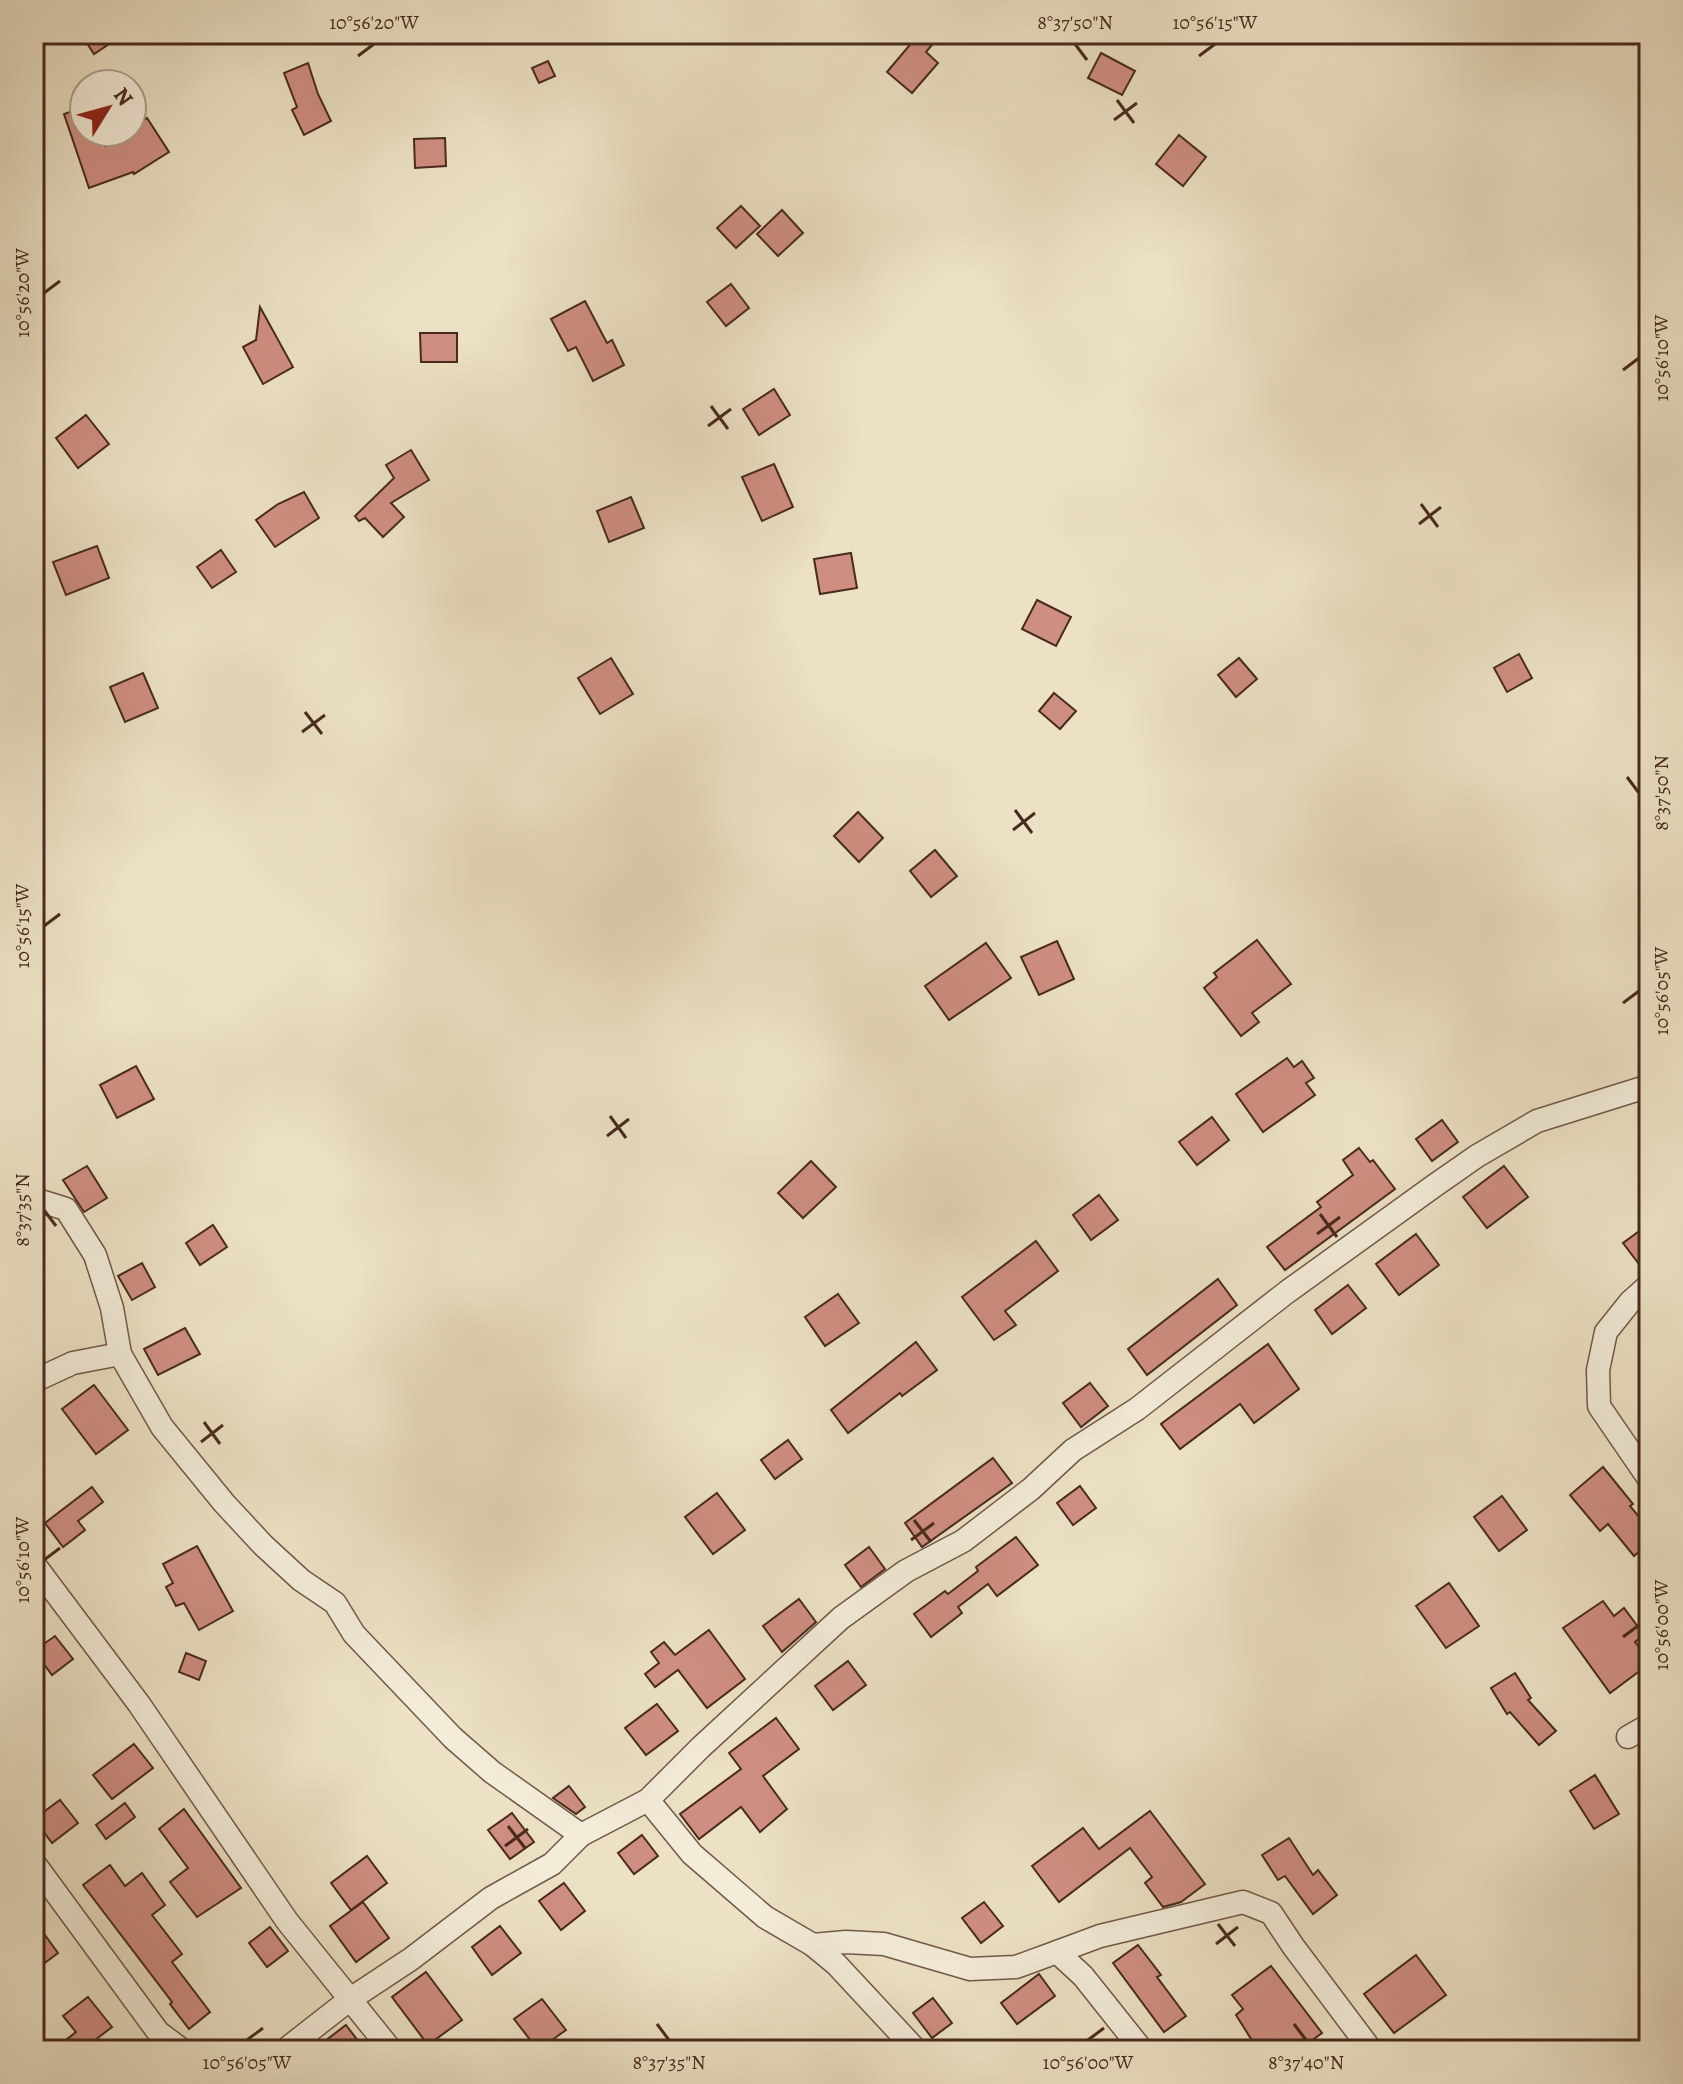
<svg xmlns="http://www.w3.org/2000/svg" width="1683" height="2084" font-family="Alegreya,serif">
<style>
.building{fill:#cf8e82;stroke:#482a1e;stroke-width:2}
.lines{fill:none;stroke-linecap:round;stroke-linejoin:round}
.minor-casing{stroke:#715848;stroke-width:25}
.minor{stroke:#f3ecd9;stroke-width:22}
.ticks{fill:none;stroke:#482a1e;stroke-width:3}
.neatline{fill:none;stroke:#482a1e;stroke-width:3}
.ticks-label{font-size:20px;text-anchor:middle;fill:#482a1e}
</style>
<rect width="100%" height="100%" fill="#ece1c5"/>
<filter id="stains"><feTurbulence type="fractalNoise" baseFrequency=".0025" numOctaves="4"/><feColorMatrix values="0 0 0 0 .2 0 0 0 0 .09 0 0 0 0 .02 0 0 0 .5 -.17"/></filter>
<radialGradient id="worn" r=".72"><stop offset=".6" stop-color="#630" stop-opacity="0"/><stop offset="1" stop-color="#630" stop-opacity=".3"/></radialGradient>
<g class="building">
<polygon points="81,34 124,34 94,54"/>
<polygon points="919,34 941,34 926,52 938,63 912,93 887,72"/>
<polygon points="1101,53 1135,71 1122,95 1088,78"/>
<polygon points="548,61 555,76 539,83 532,68"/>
<polygon points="308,63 318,94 331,121 304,135 292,110 297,107 284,73"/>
<polygon points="84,107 84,132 100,132 105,146 125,132 132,132 132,128 147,118 169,152 134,174 133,172 89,188 64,114"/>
<polygon points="1179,135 1206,157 1183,186 1156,164"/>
<polygon points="445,138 446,166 415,168 414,139"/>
<polygon points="741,206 760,226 736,248 717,228"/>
<polygon points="782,210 803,233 778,256 757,234"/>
<polygon points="731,284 749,308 726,326 707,302"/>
<polygon points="585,301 607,343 612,340 624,365 593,381 576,347 568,351 551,319"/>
<polygon points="260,307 293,367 263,384 243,347 256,340"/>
<polygon points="420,333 457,333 457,362 421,362"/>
<polygon points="774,389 790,415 759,435 743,409"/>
<polygon points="86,415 109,444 78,468 56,438"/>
<polygon points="411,450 429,480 391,503 404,517 383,537 365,518 359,521 355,516 394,478 386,465"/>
<polygon points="774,464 793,507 762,521 742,477"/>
<polygon points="304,492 319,518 275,547 256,520 278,504"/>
<polygon points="631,497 644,528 609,542 597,511"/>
<polygon points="97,546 109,578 66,595 53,562"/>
<polygon points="221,550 236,572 212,588 197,567"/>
<polygon points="851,553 857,588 820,594 814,559"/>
<polygon points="1037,600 1071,617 1056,646 1022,629"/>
<polygon points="1519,654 1532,678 1507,692 1494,668"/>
<polygon points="611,658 633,694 600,714 578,678"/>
<polygon points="1239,658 1257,679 1236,697 1218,675"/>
<polygon points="143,673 158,708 125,722 110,687"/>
<polygon points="1054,693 1076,711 1060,729 1039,711"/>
<polygon points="858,812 883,838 859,862 834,836"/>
<polygon points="935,850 957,876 931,897 910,871"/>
<polygon points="1257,940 1291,984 1252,1013 1259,1022 1241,1036 1204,988 1217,977 1214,973"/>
<polygon points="1057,941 1074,979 1039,995 1021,957"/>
<polygon points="986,943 1011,978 949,1020 925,986"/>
<polygon points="1287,1058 1294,1067 1302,1061 1314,1078 1306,1083 1315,1095 1263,1132 1236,1094"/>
<polygon points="136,1066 154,1099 117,1118 100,1085"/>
<polygon points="1212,1117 1229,1140 1197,1165 1179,1142"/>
<polygon points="1442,1120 1458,1142 1432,1161 1416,1139"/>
<polygon points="1359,1148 1370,1162 1373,1160 1395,1189 1285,1270 1267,1247 1321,1207 1317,1202 1353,1175 1343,1160"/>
<polygon points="811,1161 836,1187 803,1218 778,1193"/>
<polygon points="87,1166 107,1198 84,1212 63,1180"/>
<polygon points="1504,1166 1528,1197 1487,1228 1463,1197"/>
<polygon points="1099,1195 1118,1220 1091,1240 1073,1215"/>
<polygon points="1649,1224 1649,1271 1645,1272 1623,1243"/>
<polygon points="213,1225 227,1247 200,1265 186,1243"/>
<polygon points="1416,1234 1439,1265 1399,1295 1376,1264"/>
<polygon points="1036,1241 1058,1271 1005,1311 1016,1325 994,1340 962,1297"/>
<polygon points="142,1263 155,1287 132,1300 118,1276"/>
<polygon points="1218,1279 1237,1305 1147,1375 1128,1349"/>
<polygon points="1348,1285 1366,1308 1332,1334 1315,1310"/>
<polygon points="838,1294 859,1323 825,1346 805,1317"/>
<polygon points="185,1328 200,1354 158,1375 144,1349"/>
<polygon points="916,1342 937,1370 902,1396 900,1393 848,1433 831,1410"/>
<polygon points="1268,1344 1299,1389 1254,1423 1240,1404 1180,1449 1161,1424"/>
<polygon points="1090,1383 1108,1406 1081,1427 1063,1403"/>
<polygon points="94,1385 128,1430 96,1454 62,1409"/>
<polygon points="788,1440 802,1459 775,1479 761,1460"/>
<polygon points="993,1458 1012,1483 922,1547 905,1523"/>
<polygon points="1603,1467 1633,1504 1630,1506 1649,1529 1649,1543 1634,1556 1608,1524 1600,1531 1570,1495"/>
<polygon points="1080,1486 1096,1508 1073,1525 1057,1503"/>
<polygon points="92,1487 103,1502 78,1521 85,1530 63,1547 45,1523"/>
<polygon points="717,1493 745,1530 713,1554 685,1517"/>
<polygon points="1502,1496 1527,1530 1499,1551 1474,1517"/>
<polygon points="1016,1537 1038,1565 997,1596 988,1584 958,1607 962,1613 931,1637 914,1614 945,1591 948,1594 978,1571 976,1567"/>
<polygon points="197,1546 233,1611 199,1630 184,1603 176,1606 166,1587 173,1583 163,1564"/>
<polygon points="869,1547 885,1569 861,1587 845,1565"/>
<polygon points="1449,1583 1479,1626 1446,1648 1416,1606"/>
<polygon points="799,1599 816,1622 782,1652 763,1626"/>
<polygon points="1603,1601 1614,1616 1624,1608 1644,1635 1635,1642 1649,1660 1649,1664 1610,1693 1563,1628"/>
<polygon points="709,1630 745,1679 707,1708 678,1670 655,1687 645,1674 659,1663 651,1652 664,1642 675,1655"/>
<polygon points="55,1636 73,1659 52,1675 34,1651"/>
<polygon points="186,1653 206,1661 199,1680 179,1672"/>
<polygon points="848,1661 866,1685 833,1710 815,1686"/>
<polygon points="1515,1673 1531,1698 1528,1700 1556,1731 1539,1745 1510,1712 1507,1714 1491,1688"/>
<polygon points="657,1704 678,1731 646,1755 625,1728"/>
<polygon points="776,1718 799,1749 763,1776 787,1809 760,1832 741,1807 699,1839 680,1814 741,1769 729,1753"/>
<polygon points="134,1744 153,1768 112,1799 93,1775"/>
<polygon points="1595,1775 1619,1814 1594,1829 1570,1791"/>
<polygon points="569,1786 585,1807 576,1814 553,1798"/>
<polygon points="60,1800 78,1823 52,1843 34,1819"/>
<polygon points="125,1803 135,1817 106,1839 96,1825"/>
<polygon points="184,1809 241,1888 197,1917 170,1882 188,1868 159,1829"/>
<polygon points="1150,1811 1205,1884 1181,1902 1163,1907 1145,1883 1152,1877 1130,1848 1059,1902 1032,1866 1083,1828 1099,1849"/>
<polygon points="512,1813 534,1842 510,1859 488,1830"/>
<polygon points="642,1835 658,1856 634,1874 618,1853"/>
<polygon points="1289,1838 1313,1875 1318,1870 1337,1895 1313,1914 1285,1876 1278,1880 1262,1855"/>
<polygon points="367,1856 387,1883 351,1910 331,1883"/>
<polygon points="110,1865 125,1886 142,1873 165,1905 152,1915 182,1954 172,1962 210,2012 189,2029 170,2004 172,2002 83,1885"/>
<polygon points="564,1883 585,1911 561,1930 539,1901"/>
<polygon points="363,1902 389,1938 356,1962 330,1926"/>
<polygon points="984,1902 1003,1926 981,1943 962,1918"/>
<polygon points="34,1920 58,1953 34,1971"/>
<polygon points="500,1926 521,1953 492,1975 472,1947"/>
<polygon points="270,1927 288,1951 267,1967 249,1943"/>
<polygon points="1138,1945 1161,1975 1157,1977 1186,2016 1164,2032 1113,1963"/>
<polygon points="1416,1955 1446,1995 1394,2033 1364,1994"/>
<polygon points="1271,1966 1322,2033 1299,2050 1258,2050 1236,2015 1243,2009 1232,1995"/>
<polygon points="426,1972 462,2020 428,2045 392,1997"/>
<polygon points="1039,1974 1055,1996 1017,2024 1001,2003"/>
<polygon points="88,1997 112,2027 82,2050 53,2050 76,2032 63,2016"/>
<polygon points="933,1998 952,2023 932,2038 913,2013"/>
<polygon points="542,1999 566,2030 538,2050 514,2019"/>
<polygon points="346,2025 365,2050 313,2050"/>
</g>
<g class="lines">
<g class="minor-casing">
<g id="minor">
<polyline points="34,1199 66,1209 95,1255 112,1308 120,1354 162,1427 224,1503 263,1545 301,1580 335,1603 354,1634 453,1738 492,1772 581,1835"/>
<polyline points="1649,1285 1630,1302 1606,1332 1598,1370 1599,1406 1649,1479"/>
<polyline points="34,1381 73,1363 120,1354"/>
<polyline points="34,1564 139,1704 287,1921 391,2050"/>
<polyline points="1628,1737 1649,1725"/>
<polyline points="648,1800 692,1854 765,1917 813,1945 836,1964 916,2050"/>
<polyline points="34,1863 158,2032 182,2050"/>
<polyline points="813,1945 846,1942 884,1944 970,1969 1016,1967 1057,1952 1083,1976 1142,2050"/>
<polyline points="1057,1952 1100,1936 1243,1902 1271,1913 1293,1946 1371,2050"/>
<polyline points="285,2050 349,2000 411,1959 491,1898 552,1864 581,1835 648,1800 701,1747 841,1618 906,1571 963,1541 1031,1489 1073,1450 1137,1409 1287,1292 1434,1186 1477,1156 1537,1121 1649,1086"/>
</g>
</g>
<use href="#minor" class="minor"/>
</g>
<path class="ticks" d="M1075,44L1087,60M358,56L374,44M1199,56L1215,44M1117,100L1134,123M1114,120L1137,103M44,293L60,281M1623,370L1639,358M711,406L728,429M708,426L731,409M1421,504L1438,527M1419,524L1441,507M305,712L322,734M302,732L325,715M1627,777L1639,793M1015,810L1032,833M1013,830L1035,813M44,926L60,914M1623,1003L1639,991M610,1116L626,1138M607,1136L629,1119M44,1210L56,1226M1320,1214L1337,1237M1317,1234L1340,1217M204,1422L220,1444M201,1442L223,1425M914,1520L931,1542M911,1540L934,1523M44,1560L60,1548M1623,1637L1639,1625M508,1826L525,1848M505,1846L528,1829M1218,1924L1235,1946M1216,1944L1238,1927M657,2024L669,2040M1294,2024L1306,2040M247,2040L263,2028M1088,2040L1104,2028"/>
<rect width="1683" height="2084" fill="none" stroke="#ece1c5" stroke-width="88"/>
<g transform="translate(108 108) rotate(53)"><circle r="38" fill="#f3ecd9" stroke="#af9e8e" stroke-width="2"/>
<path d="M0-6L14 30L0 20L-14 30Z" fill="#8f2418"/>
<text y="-12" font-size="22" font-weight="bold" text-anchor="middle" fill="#482a1e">N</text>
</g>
<rect x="44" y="44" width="1595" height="1996" class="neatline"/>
<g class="ticks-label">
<text x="374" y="29">10°56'20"W</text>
<text x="1075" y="29">8°37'50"N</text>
<text x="1215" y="29">10°56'15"W</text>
<text transform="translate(22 293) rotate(-90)" y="7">10°56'20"W</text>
<text transform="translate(1661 358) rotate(-90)" y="7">10°56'10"W</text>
<text transform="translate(1661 793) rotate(-90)" y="7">8°37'50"N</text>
<text transform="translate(22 926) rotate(-90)" y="7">10°56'15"W</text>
<text transform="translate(1661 991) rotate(-90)" y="7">10°56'05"W</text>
<text transform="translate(22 1210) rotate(-90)" y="7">8°37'35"N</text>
<text transform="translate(22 1560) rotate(-90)" y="7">10°56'10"W</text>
<text transform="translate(1661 1625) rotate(-90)" y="7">10°56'00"W</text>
<text x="247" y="2069">10°56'05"W</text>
<text x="669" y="2069">8°37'35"N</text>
<text x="1088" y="2069">10°56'00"W</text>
<text x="1306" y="2069">8°37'40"N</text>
</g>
<rect width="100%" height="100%" filter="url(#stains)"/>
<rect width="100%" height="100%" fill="url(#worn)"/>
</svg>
